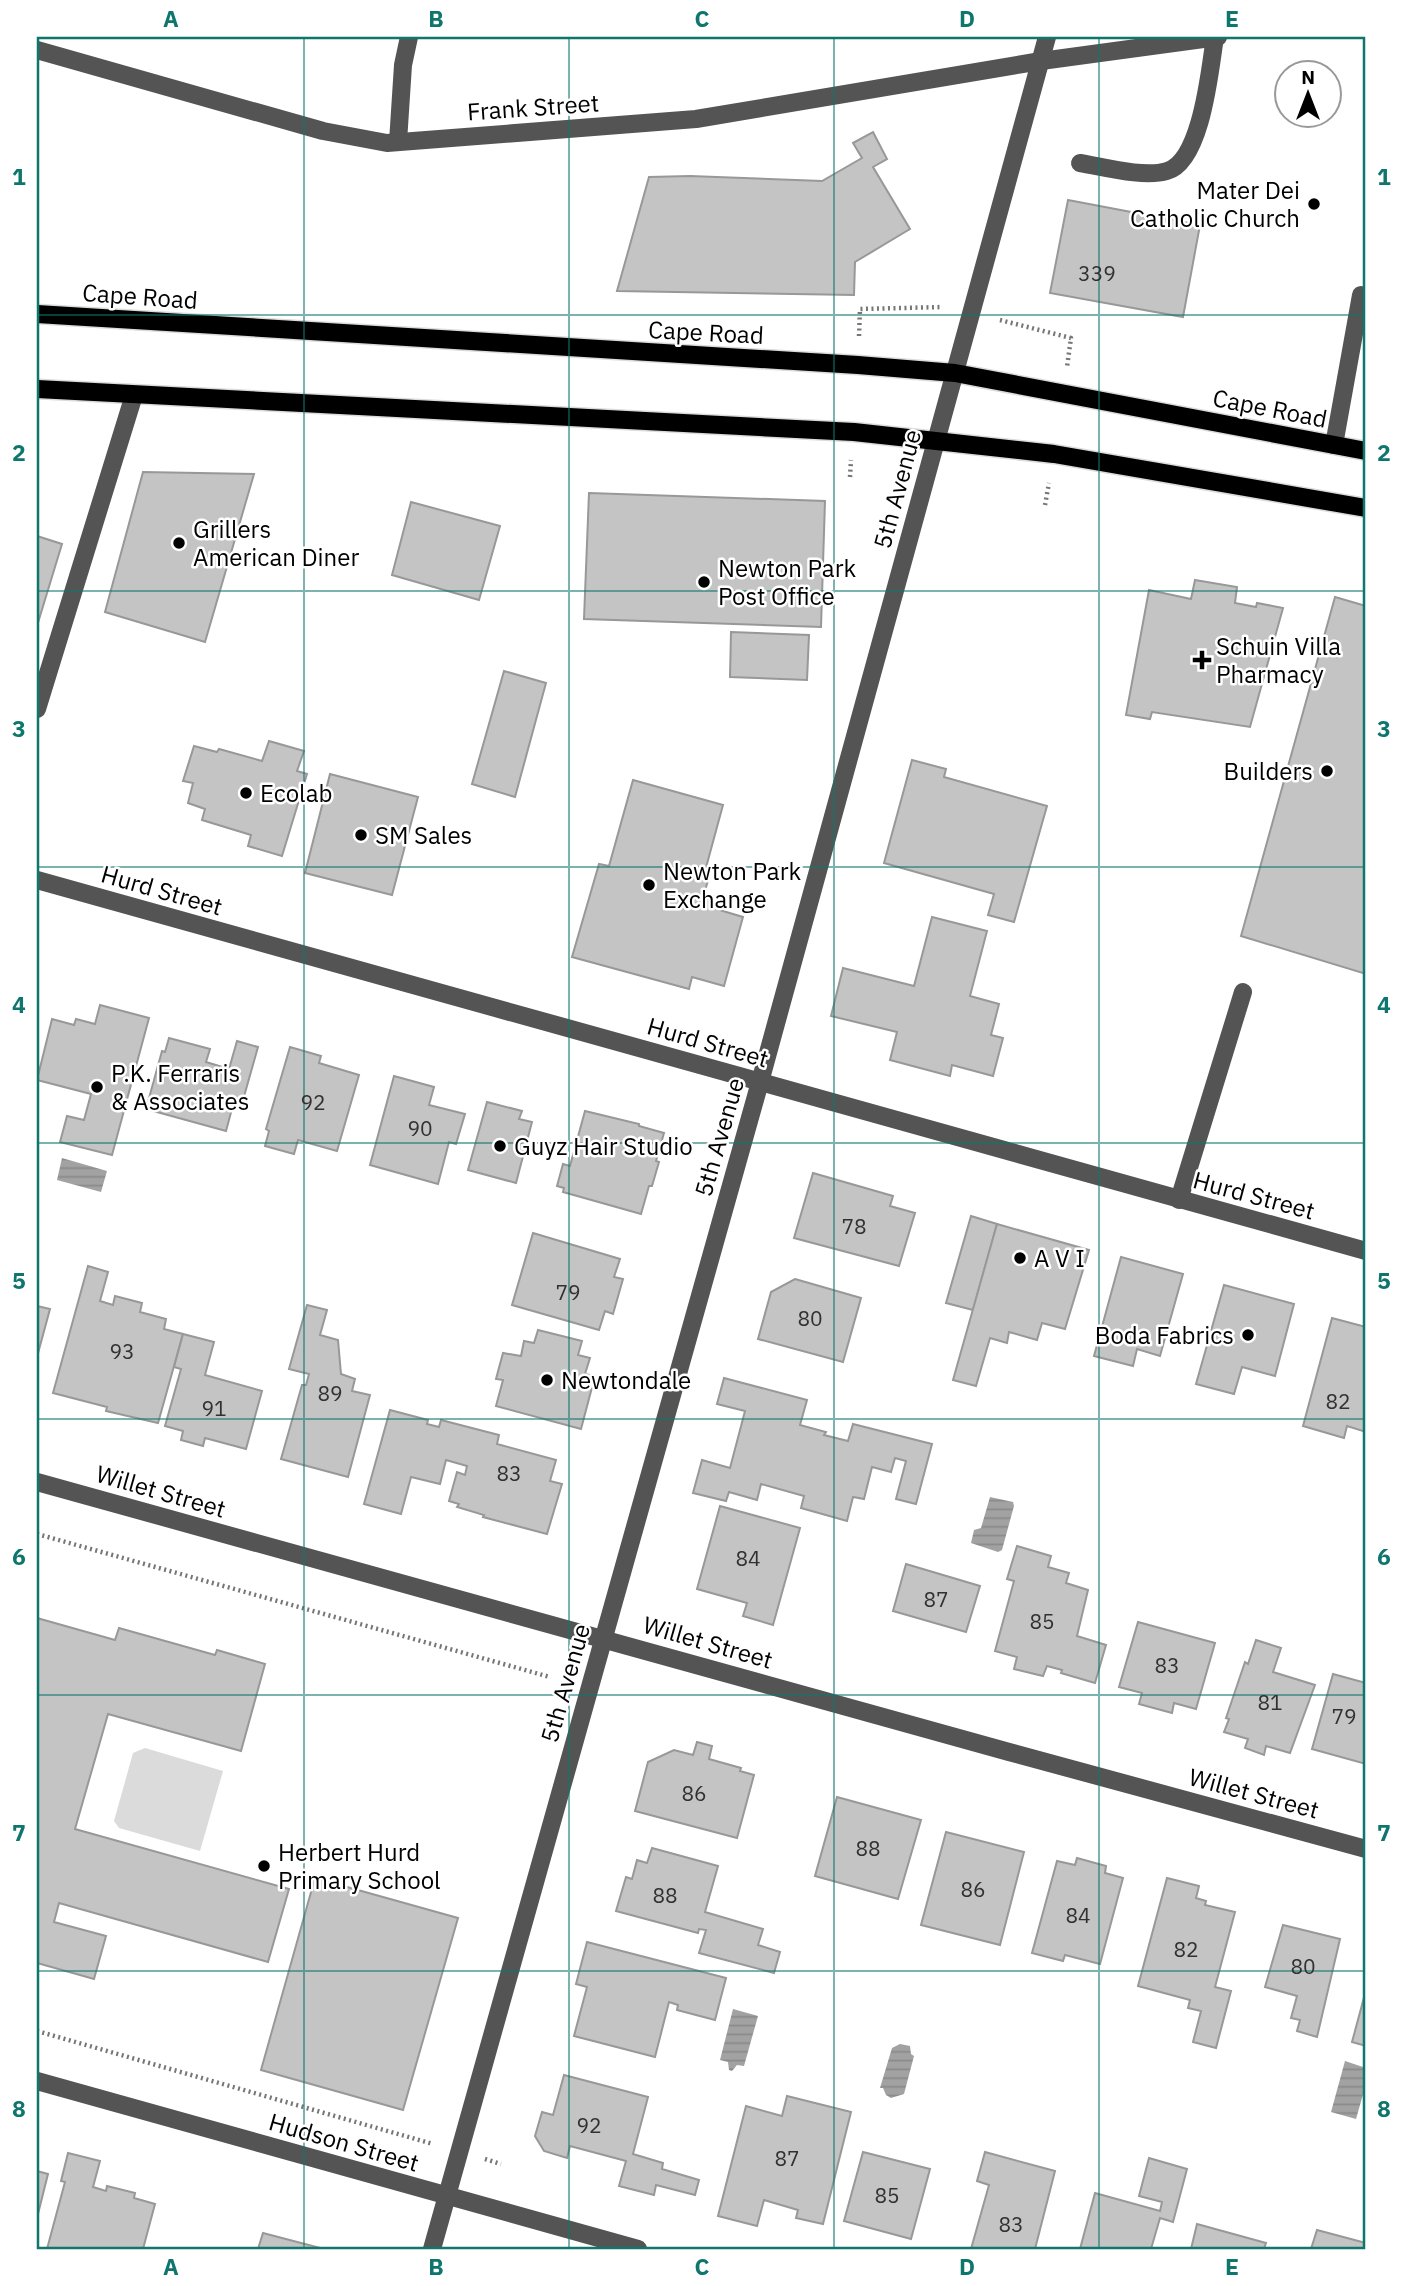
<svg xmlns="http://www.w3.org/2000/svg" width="1403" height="2286" font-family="'IBM Plex Sans',sans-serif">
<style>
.green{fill:#dbdbdb}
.water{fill:url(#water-rules)}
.building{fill:#c4c4c4;stroke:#989898;stroke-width:2}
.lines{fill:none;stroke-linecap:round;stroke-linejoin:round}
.major-casing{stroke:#dbdbdb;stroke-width:21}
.path{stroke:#767676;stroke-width:4.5;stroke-dasharray:2 3.5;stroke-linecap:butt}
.minor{stroke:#545454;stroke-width:18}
.major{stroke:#000;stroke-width:18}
.grid{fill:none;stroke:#0f766e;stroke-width:2;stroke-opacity:0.55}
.poi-dot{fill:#000;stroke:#fff;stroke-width:2.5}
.labels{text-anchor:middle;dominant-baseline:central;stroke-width:5;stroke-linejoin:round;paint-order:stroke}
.number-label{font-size:21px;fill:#313131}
.street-label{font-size:24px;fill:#000;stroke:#fff}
.poi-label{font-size:24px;fill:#000;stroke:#fff;text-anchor:start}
.neatline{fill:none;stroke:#0f766e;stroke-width:2.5}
.grid-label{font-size:23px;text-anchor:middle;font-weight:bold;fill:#0f766e}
</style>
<defs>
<pattern id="water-rules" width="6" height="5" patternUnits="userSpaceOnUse" patternTransform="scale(1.75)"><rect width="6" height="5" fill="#a2a2a2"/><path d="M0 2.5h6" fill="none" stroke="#8a8a8a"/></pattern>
</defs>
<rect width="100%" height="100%" fill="#fff"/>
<polygon class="green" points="145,1748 223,1771 200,1851 119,1828 114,1821 133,1753"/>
<g class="water">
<polygon points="62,1158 107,1171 101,1192 57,1180"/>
<polygon points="990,1497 1013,1502 1014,1506 1002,1550 998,1552 971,1543 974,1530 981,1528"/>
<polygon points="733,2009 758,2016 744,2066 737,2065 732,2071 729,2070 728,2062 720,2060"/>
<polygon points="900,2044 910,2046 911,2054 914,2056 904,2094 891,2098 886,2095 883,2088 880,2088 892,2048"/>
<polygon points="1345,2061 1366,2068 1366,2084 1356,2119 1331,2112"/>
</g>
<g class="building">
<polygon points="873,132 887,159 873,167 910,229 855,262 854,295 617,291 649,177 690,176 822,181 862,158 853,143"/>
<polygon points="1068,200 1200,225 1183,317 1050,293"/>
<polygon points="143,472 254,474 205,642 105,612"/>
<polygon points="589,493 825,501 821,627 584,619"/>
<polygon points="411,502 500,526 479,600 392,575"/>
<polygon points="37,536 62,544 37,626"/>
<polygon points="1195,580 1237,587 1235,603 1256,607 1257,603 1283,608 1250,727 1152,712 1150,719 1126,715 1149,590 1191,599"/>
<polygon points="1335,597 1366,606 1366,974 1241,936"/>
<polygon points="731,632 809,635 807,680 730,677"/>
<polygon points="504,671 546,683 515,797 472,784"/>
<polygon points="269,741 304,751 297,771 307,774 282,856 248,846 251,835 202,820 205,809 188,803 193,783 183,781 194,746 217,752 219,749 262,761"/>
<polygon points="912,760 946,769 944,777 1047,806 1014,922 988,915 994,894 884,863"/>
<polygon points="330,774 418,797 392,895 305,873"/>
<polygon points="633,780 723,805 704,875 709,877 704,894 716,897 713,908 743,917 724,986 692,977 689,989 572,957 599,864 609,866"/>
<polygon points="932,917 987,931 970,996 999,1004 991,1035 1003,1038 993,1076 952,1065 950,1076 890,1060 897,1032 831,1016 843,968 914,986"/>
<polygon points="100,1005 149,1018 112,1155 60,1142 67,1116 84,1120 91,1094 37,1080 52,1019 74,1025 76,1019 95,1024"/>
<polygon points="169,1038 210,1049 206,1062 229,1069 237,1041 258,1047 241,1107 233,1105 226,1131 146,1109 162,1051 165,1052"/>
<polygon points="290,1047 321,1056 319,1063 359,1075 337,1151 298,1140 294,1154 265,1146 269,1131 266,1129"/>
<polygon points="394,1076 434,1087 429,1105 465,1114 456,1144 449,1142 438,1184 370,1165"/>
<polygon points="487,1102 522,1111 519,1119 532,1122 516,1183 468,1170"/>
<polygon points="585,1111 639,1124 639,1126 664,1133 656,1161 659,1162 652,1186 649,1186 641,1214 563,1192 564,1188 557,1186 563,1164 570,1166"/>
<polygon points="813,1173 893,1196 890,1206 915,1213 899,1266 794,1238"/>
<polygon points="971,1216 997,1224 973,1310 946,1303"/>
<polygon points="997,1224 1089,1250 1065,1329 1042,1323 1037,1340 1009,1332 1007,1343 990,1338 976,1386 953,1380"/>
<polygon points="533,1233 620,1259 614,1277 623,1279 613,1314 605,1311 599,1330 512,1305"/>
<polygon points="1121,1257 1183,1274 1160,1356 1137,1349 1133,1366 1094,1356"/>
<polygon points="88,1266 108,1272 100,1301 113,1305 115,1296 142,1303 140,1312 166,1319 164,1329 183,1334 158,1423 106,1411 107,1407 53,1393"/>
<polygon points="795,1279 861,1298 843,1362 758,1339 771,1292"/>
<polygon points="1224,1285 1294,1304 1275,1376 1242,1367 1234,1394 1196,1384"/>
<polygon points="307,1305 327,1310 320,1335 338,1340 341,1374 355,1379 352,1391 370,1395 348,1477 281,1459 302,1385 306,1385 309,1374 289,1369"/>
<polygon points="37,1306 50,1309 37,1357"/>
<polygon points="1332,1318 1366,1327 1366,1432 1347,1426 1344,1438 1303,1426"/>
<polygon points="538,1330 582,1341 578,1355 590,1358 585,1374 595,1376 581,1429 496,1406 503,1380 496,1379 503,1353 521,1356 524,1341 534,1343"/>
<polygon points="183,1334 214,1342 205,1375 262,1391 246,1449 205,1438 203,1446 181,1440 183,1431 165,1426 181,1369 174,1367"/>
<polygon points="724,1378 807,1400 800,1425 826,1432 824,1435 848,1441 853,1424 932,1444 916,1504 896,1499 906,1461 895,1458 891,1472 872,1467 864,1499 853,1497 847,1521 801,1508 804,1496 761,1484 757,1500 729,1492 726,1501 693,1493 702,1460 730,1468 745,1411 717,1404"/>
<polygon points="390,1410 428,1420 427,1424 439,1427 441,1420 499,1435 497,1444 556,1460 550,1481 562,1484 547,1534 483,1517 484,1515 457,1507 459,1504 449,1501 457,1472 465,1475 467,1466 446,1460 440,1484 411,1477 401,1514 364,1504"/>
<polygon points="720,1506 800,1528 773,1625 743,1616 747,1603 697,1589"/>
<polygon points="1017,1546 1051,1556 1048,1567 1069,1573 1066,1583 1088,1590 1077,1636 1106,1645 1095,1683 1061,1673 1062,1670 1047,1666 1043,1676 1014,1669 1017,1657 995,1651 1014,1581 1007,1579"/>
<polygon points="906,1564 980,1586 966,1632 893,1611"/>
<polygon points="37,1618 115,1640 119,1628 215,1655 217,1650 265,1664 241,1751 108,1714 75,1829 289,1889 268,1962 59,1903 54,1922 106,1936 94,1979 37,1963"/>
<polygon points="1138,1622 1215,1643 1196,1709 1174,1703 1172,1713 1139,1704 1142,1693 1119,1687"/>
<polygon points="1256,1640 1281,1648 1273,1672 1315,1685 1290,1753 1266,1746 1264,1755 1245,1748 1248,1739 1224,1732 1229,1719 1226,1718 1245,1662 1248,1664"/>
<polygon points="1333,1674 1366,1683 1366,1764 1312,1749"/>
<polygon points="697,1742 712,1746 709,1759 741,1768 740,1771 754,1775 737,1838 635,1811 648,1762 674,1750 693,1755"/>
<polygon points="837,1797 921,1820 898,1899 815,1876"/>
<polygon points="946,1832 1024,1852 1000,1945 921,1925"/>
<polygon points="652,1848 718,1866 705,1912 763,1929 758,1945 780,1952 774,1973 699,1953 706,1930 699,1929 698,1933 616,1911 626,1877 632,1879 637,1860 647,1863"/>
<polygon points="1077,1858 1106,1866 1105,1873 1123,1878 1100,1964 1065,1955 1063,1961 1032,1953 1057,1861 1075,1865"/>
<polygon points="315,1878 458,1918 403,2110 261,2070"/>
<polygon points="1167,1878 1199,1886 1196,1898 1206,1901 1205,1905 1235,1912 1215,1987 1231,1991 1216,2048 1193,2042 1201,2011 1188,2008 1190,2000 1138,1986"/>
<polygon points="1283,1925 1340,1939 1317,2037 1297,2031 1300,2020 1291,2018 1297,1996 1265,1987"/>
<polygon points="587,1942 726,1978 715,2020 677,2010 678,2005 669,2002 655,2057 574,2036 587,1987 576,1984"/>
<polygon points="1366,1990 1366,2046 1352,2042"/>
<polygon points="564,2075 648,2097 633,2154 663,2163 662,2169 699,2180 695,2195 656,2185 654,2195 619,2186 626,2161 570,2146 567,2158 544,2151 535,2136 542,2112 553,2115"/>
<polygon points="787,2096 851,2112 823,2224 796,2218 798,2210 764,2200 757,2226 718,2216 746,2106 782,2116"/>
<polygon points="863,2152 930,2169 911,2239 844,2221"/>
<polygon points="985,2152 1055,2171 1035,2249 971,2249 989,2185 977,2181"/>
<polygon points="68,2153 100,2161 93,2187 106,2191 107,2186 135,2193 134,2198 155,2204 143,2249 47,2249 65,2182 61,2181"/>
<polygon points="1149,2158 1187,2169 1173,2222 1160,2218 1151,2249 1080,2249 1095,2193 1160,2211 1162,2202 1139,2196"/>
<polygon points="37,2171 48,2174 37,2218"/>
<polygon points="1197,2224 1266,2243 1264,2249 1191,2249"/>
<polygon points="1317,2230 1366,2243 1366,2249 1311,2249"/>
<polygon points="263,2233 324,2249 258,2249"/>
</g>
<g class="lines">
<g class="major-casing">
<g id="major">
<polyline points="37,314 858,365 955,373 1366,451"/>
<polyline points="37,389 854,432 1054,454 1366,508"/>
</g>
</g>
<g class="path">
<polyline points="1000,320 1071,338 1067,367"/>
<polyline points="859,336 860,309 943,307"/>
<polyline points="850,477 851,460"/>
<polyline points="1045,505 1049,483"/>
<polyline points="37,1534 550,1677"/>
<polyline points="37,2031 433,2144"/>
<polyline points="485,2159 501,2164"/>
</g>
<g class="minor">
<polyline points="37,50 323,131 387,143 696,119 1041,61 1218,37"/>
<polyline points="398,142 403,65 409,37"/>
<path d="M1080,163C1104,167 1144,178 1167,171C1202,161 1210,68 1215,37"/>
<polyline points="1334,445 1361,295"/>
<polyline points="37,709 134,395"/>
<polyline points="37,880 1366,1251"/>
<polyline points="1179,1200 1243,992"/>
<polyline points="37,1482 1009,1752 1366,1849"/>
<polyline points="37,2081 638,2249"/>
<polyline points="432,2249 760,1082 1047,37"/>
</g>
<use href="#major" class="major"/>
</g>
<path class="grid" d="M304,37V2249M569,37V2249M834,37V2249M1099,37V2249M37,315H1366M37,591H1366M37,867H1366M37,1143H1366M37,1419H1366M37,1695H1366M37,1971H1366"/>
<g class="poi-dot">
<circle cx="1314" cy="204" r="7"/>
<circle cx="179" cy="543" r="7"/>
<circle cx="704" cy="582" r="7"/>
<path d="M1198.5 649.5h7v7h7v7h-7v7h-7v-7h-7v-7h7z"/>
<circle cx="1327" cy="771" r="7"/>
<circle cx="246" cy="793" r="7"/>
<circle cx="361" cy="835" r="7"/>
<circle cx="649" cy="885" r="7"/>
<circle cx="97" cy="1087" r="7"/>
<circle cx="500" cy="1146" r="7"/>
<circle cx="1020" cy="1258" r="7"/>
<circle cx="1248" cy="1335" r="7"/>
<circle cx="547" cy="1380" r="7"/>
<circle cx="264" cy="1866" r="7"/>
</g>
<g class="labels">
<g class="number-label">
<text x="1097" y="273">339</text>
<text x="313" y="1102">92</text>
<text x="420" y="1128">90</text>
<text x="854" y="1226">78</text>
<text x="568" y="1292">79</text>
<text x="810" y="1318">80</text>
<text x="122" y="1351">93</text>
<text x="330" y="1393">89</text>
<text x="1338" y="1401">82</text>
<text x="214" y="1408">91</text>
<text x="509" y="1473">83</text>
<text x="748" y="1558">84</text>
<text x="936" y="1599">87</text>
<text x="1042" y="1621">85</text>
<text x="1167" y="1665">83</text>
<text x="1270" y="1702">81</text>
<text x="1344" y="1716">79</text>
<text x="694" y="1793">86</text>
<text x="868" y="1848">88</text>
<text x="973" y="1889">86</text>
<text x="665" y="1895">88</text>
<text x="1078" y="1915">84</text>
<text x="1186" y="1949">82</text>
<text x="1303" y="1966">80</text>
<text x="589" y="2125">92</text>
<text x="787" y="2158">87</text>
<text x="887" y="2195">85</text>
<text x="1011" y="2224">83</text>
</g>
<g class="street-label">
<text transform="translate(533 107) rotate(-4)">Frank Street</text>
<text transform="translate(140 296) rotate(4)">Cape Road</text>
<text transform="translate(706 332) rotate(3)">Cape Road</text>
<text transform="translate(1270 408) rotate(11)">Cape Road</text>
<text transform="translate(897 489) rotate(-75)">5th Avenue</text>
<text transform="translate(162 890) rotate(16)">Hurd Street</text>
<text transform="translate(708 1042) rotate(16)">Hurd Street</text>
<text transform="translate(719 1137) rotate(-74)">5th Avenue</text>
<text transform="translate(1254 1195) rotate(15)">Hurd Street</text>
<text transform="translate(161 1491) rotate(16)">Willet Street</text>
<text transform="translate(708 1642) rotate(16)">Willet Street</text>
<text transform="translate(565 1683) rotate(-74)">5th Avenue</text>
<text transform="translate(1254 1793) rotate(15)">Willet Street</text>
<text transform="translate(344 2142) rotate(16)">Hudson Street</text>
</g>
<g class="poi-label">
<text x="1300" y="190" text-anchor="end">Mater Dei<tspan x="1300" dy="28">Catholic Church</tspan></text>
<text x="193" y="529">Grillers<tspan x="193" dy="28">American Diner</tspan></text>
<text x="718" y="568">Newton Park<tspan x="718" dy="28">Post Office</tspan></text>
<text x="1216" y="646">Schuin Villa<tspan x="1216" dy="28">Pharmacy</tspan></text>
<text x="1313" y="771" text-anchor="end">Builders</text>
<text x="260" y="793">Ecolab</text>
<text x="375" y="835">SM Sales</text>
<text x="663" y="871">Newton Park<tspan x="663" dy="28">Exchange</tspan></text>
<text x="111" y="1073">P.K. Ferraris<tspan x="111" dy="28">&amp; Associates</tspan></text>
<text x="514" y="1146">Guyz Hair Studio</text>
<text x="1034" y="1258">A V I</text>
<text x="1234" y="1335" text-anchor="end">Boda Fabrics</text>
<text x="561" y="1380">Newtondale</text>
<text x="278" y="1852">Herbert Hurd<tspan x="278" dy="28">Primary School</tspan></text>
</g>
</g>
<rect width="1403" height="2286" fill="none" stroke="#ffffff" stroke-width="77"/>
<g transform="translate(1308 94)"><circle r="33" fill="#ffffff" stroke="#999999" stroke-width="2"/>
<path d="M0-5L12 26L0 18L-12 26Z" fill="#000000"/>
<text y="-10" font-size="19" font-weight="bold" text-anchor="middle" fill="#000000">N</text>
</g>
<rect x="38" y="38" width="1326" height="2210" class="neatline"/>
<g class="grid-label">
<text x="171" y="27">A</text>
<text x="436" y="27">B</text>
<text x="702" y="27">C</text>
<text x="967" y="27">D</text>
<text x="1232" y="27">E</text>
<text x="19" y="185">1</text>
<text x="1384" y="185">1</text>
<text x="19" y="461">2</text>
<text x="1384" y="461">2</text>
<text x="19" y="737">3</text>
<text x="1384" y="737">3</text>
<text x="19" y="1013">4</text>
<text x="1384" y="1013">4</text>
<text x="19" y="1289">5</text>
<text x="1384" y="1289">5</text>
<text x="19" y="1565">6</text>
<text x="1384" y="1565">6</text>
<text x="19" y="1841">7</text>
<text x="1384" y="1841">7</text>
<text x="19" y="2117">8</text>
<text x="1384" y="2117">8</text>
<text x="171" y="2275">A</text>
<text x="436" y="2275">B</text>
<text x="702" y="2275">C</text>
<text x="967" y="2275">D</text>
<text x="1232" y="2275">E</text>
</g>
</svg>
